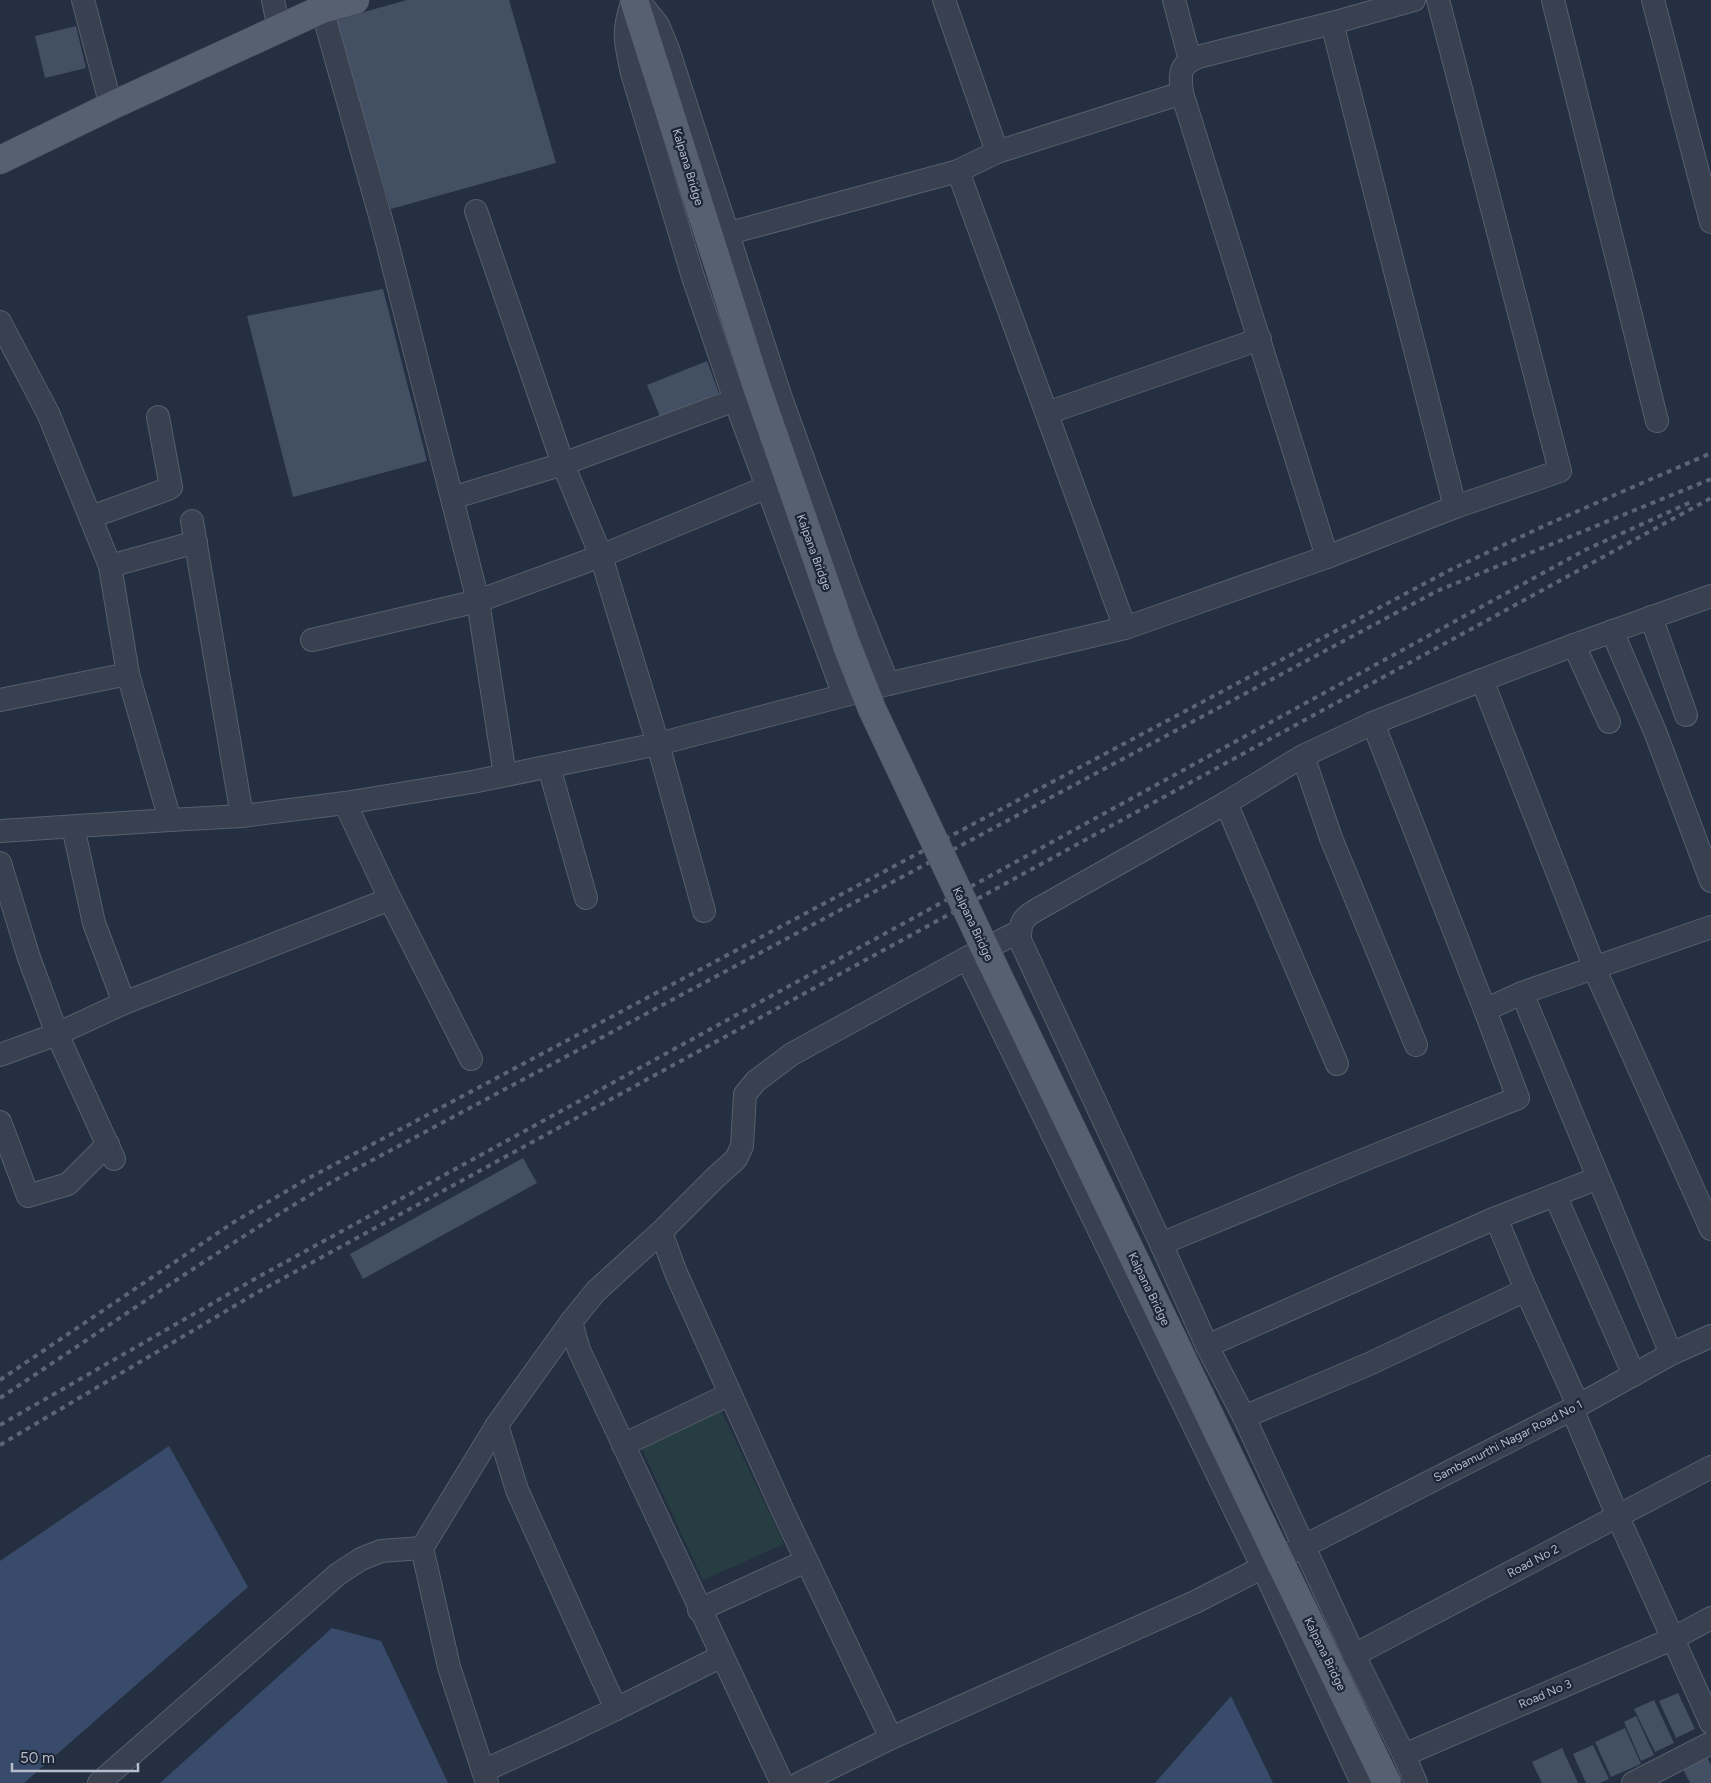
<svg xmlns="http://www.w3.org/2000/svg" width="1711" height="1783" font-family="Figtree,sans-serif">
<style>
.green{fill:#263d42}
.water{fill:#394b6a}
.building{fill:#434f63}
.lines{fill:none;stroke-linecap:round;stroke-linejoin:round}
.minor-casing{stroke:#565f6e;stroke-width:24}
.major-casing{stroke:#424a59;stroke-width:29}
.minor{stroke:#394150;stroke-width:22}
.major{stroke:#576070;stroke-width:28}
.rail{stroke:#5a6577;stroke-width:4;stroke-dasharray:5 5;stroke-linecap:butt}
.major-bridge-casing{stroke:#424a59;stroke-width:29;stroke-linecap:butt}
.major-bridge{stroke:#576070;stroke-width:28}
.labels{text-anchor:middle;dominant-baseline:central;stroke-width:4.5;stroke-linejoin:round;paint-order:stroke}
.street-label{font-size:12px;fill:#b5bccb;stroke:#1d2636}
</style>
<rect width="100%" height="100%" fill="#242f41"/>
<polygon class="green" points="720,1408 784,1544 703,1580 641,1447"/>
<g class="water">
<polygon points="169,1446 248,1587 24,1783 0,1783 0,1561"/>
<polygon points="332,1628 381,1641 448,1783 160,1783"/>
<polygon points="1231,1696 1273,1783 1155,1783"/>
</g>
<g class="building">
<polygon points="407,0 509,0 556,163 391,209 335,20"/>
<polygon points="76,26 86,68 45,78 35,36"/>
<polygon points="383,289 427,461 293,497 247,316"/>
<polygon points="707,361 719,393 660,417 647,385"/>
<polygon points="523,1158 537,1183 363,1279 350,1254"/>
<polygon points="1678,1693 1695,1729 1676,1738 1659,1701"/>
<polygon points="1654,1700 1674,1743 1655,1752 1634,1709"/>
<polygon points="1636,1716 1654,1755 1641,1761 1624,1722"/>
<polygon points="1625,1728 1641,1764 1611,1777 1595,1742"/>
<polygon points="1593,1745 1609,1779 1600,1783 1586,1783 1573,1754"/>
<polygon points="1562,1748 1578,1783 1542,1783 1532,1762"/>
<polygon points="1706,1755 1711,1765 1711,1783 1690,1783 1682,1767"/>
</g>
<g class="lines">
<g class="minor-casing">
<g id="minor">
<polyline points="83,0 111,106"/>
<polyline points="273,0 279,29"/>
<path d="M633,0C622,31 625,42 632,73L693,277L735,400L844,695"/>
<polyline points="638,0 658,25 668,49 780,395 850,589 888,684"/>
<polyline points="944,0 997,152"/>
<polyline points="1174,0 1190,60"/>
<polyline points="1414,0 1332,23 1455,507 1560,471 1438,0"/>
<polyline points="1553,0 1657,421"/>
<polyline points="1653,0 1711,222"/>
<polyline points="322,9 384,230 478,601 601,556 767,487"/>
<polyline points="1182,93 997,152 958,171 1125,628 1327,557 1455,507"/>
<polyline points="476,211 563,464 601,556 658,744 888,684 1125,628"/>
<polyline points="726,234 958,171"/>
<polyline points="0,322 48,413 110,566 128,674 170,820 242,816 345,803 472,782 658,744 704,911"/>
<polyline points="1047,413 1260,339"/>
<polyline points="452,498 563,464 735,400"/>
<polyline points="91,517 168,489 171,487 158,417"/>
<polyline points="192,521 242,816"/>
<path d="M1327,557L1182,93C1180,75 1178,65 1198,57L1332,23"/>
<polyline points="110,566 196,542"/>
<polyline points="1711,596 1574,645 1482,680 1599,979 1711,1229"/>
<polyline points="1651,617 1686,715"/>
<polyline points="1612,631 1656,734 1711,881"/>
<polyline points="312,640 478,601 505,775"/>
<polyline points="1574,645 1609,722"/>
<polyline points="1482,680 1373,723 1485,1010 1522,993"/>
<polyline points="0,700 128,674"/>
<polyline points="1373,723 1303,756 1331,838 1416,1045"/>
<polyline points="1303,756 1226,803 1337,1064"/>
<polyline points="549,767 586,898"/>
<polyline points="345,803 390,899 471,1059"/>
<polyline points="73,827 94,923 124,1003 390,899"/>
<polyline points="0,831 170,820"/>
<polyline points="0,863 29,958 57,1034 124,1003"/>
<polyline points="967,958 1263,1568 1362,1783"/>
<polyline points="0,1055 57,1034 114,1159"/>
<polyline points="0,1122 28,1196 68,1184 108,1144"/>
<polyline points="1555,1195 1634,1375"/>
<polyline points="661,1232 676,1273 782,1509 891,1738"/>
<path d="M1162,1246L1020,940C1020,922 1022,918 1038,909L1226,803"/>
<polyline points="1526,1290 1578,1405"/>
<polyline points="571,1322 579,1350 782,1783"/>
<polyline points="1207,1346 1162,1246 1168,1241 1361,1161 1518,1098 1485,1010"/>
<polyline points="1671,1354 1522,993 1711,927"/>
<polyline points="1572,1409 1618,1517 1711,1723"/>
<polyline points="1244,1417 1369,1364 1526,1290 1496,1218"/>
<polyline points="623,1445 730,1394"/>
<polyline points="699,1610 806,1561"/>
<polyline points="1354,1655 1711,1467"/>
<polyline points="616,1709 722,1656"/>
<polyline points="1404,1755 1354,1655 1244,1417 1207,1346 1491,1220 1598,1178"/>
<polyline points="483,1771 562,1735 616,1709 517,1490 497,1425"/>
<polyline points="99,1783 338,1574 361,1559 381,1551 422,1548"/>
<polyline points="487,1783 449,1667 422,1548 497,1425 571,1322 596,1291 661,1232 717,1176 736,1159 742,1146 745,1094 756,1081 792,1054 967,958 1020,931"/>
<polyline points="800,1783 891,1738 1195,1602 1572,1409 1671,1354 1711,1336"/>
<polyline points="1416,1783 1404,1755 1672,1639 1711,1618"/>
<polyline points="1633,1783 1711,1743"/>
</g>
</g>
<g class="major-casing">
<g id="major">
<polyline points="634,0 756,384 847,646"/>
<polyline points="0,160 111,106 322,9 355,0"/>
<polyline points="992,963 1273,1547"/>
<polyline points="1285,1572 1387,1783"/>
</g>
</g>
<use href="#minor" class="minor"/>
<use href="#major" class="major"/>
<g class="rail">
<polyline points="0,1380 234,1222 307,1179 1450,570 1546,525 1711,453"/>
<path d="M0,1398C112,1324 221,1247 337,1179L1437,591L1711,479"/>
<polyline points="0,1425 260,1276 1585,550 1691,502"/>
<polyline points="0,1445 258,1292 1711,498"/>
</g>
<g class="major-bridge-casing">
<g id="major-bridge">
<polyline points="847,646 872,709 992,963"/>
<polyline points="1273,1547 1285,1572"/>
</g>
</g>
<use href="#major-bridge" class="major-bridge"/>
</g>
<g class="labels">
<g class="street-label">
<text transform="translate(688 167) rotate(73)">Kalpana Bridge</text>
<text transform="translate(814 552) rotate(70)">Kalpana Bridge</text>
<text transform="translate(973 924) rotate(65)">Kalpana Bridge</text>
<text transform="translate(1149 1289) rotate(64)">Kalpana Bridge</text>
<text transform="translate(1508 1441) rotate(-27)">Sambamurthi Nagar Road No 1</text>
<text transform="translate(1533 1561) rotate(-28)">Road No 2</text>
<text transform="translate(1325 1654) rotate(64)">Kalpana Bridge</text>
<text transform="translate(1545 1694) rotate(-23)">Road No 3</text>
</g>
</g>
<path d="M12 1763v8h126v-8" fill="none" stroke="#b5bccb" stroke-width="2.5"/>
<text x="20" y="1763" font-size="15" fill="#b5bccb" stroke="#1d2636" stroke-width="4" paint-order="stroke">50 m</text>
</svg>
